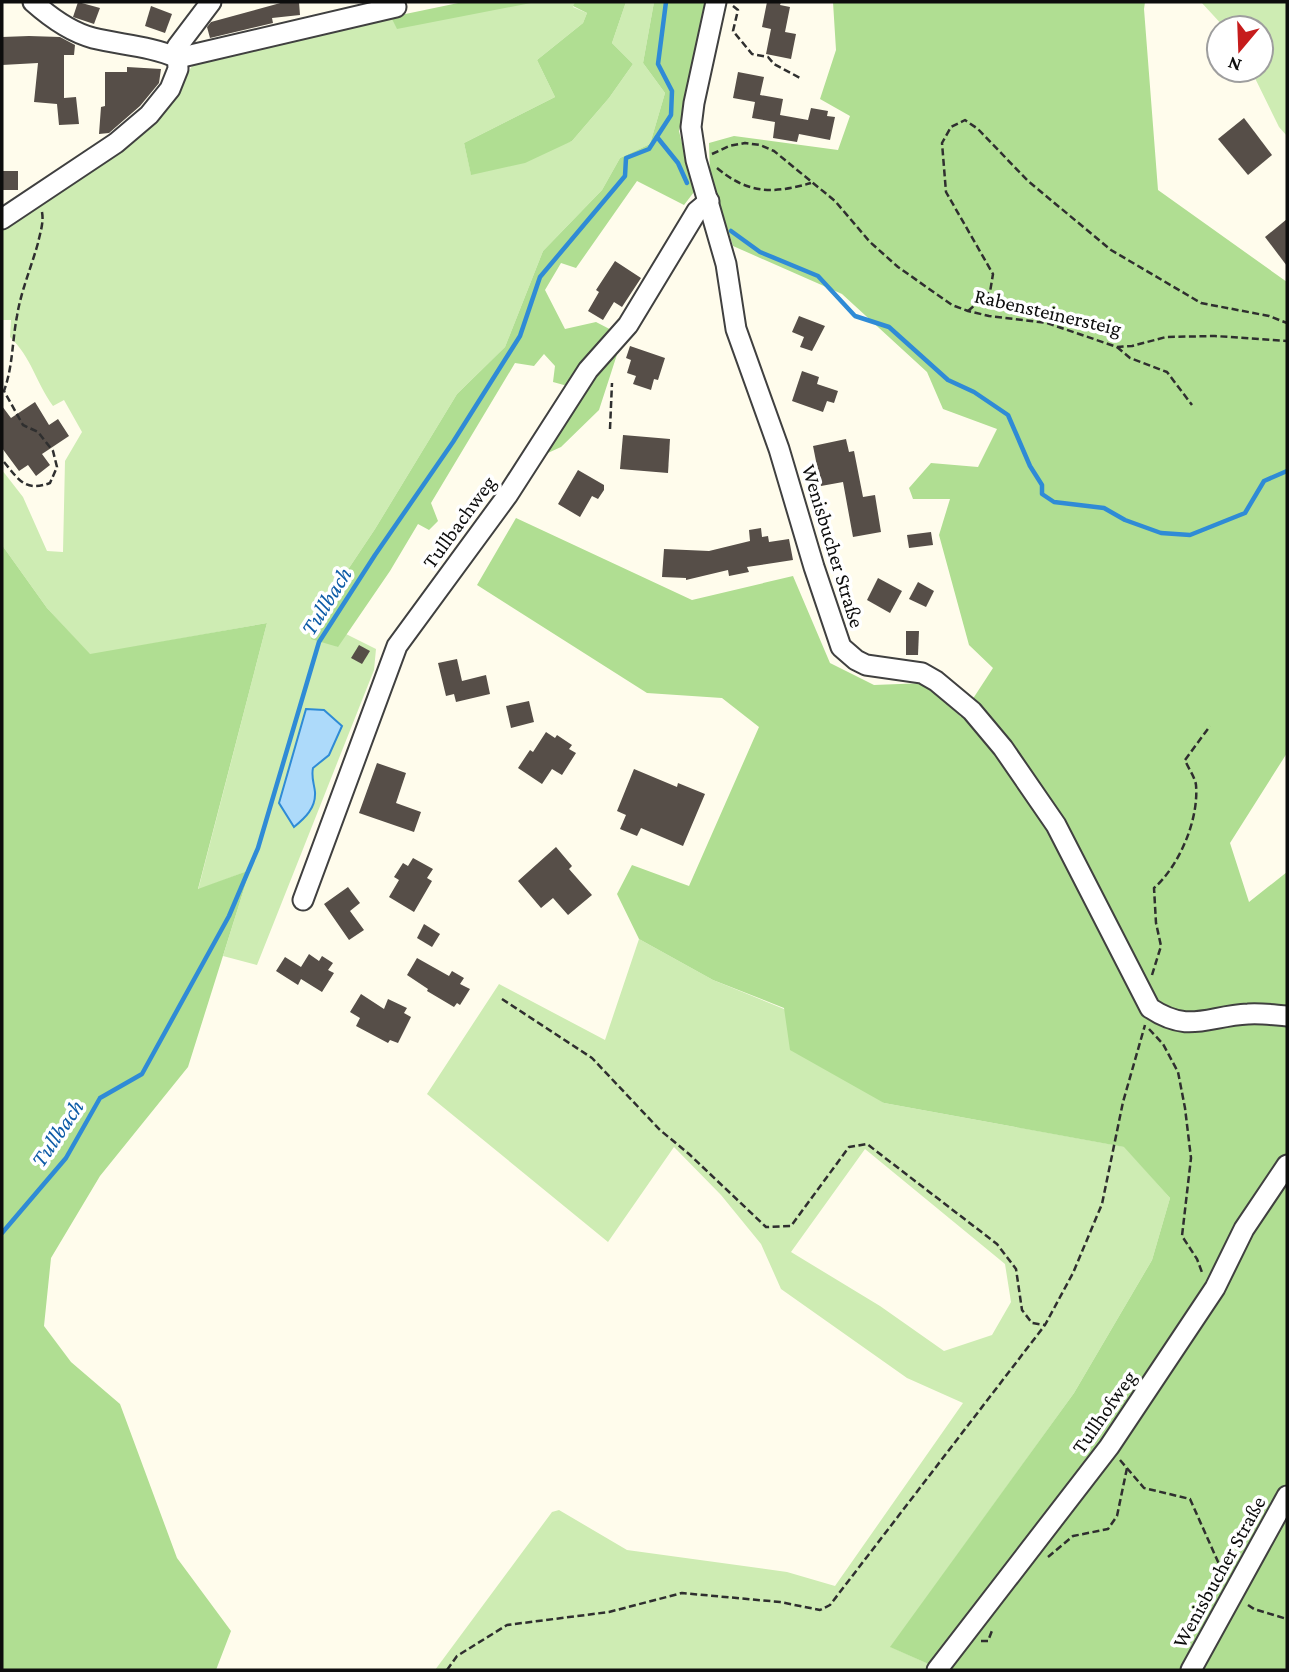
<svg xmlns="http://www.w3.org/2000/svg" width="1289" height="1672" font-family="'Crimson Pro',serif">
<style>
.green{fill:#ceecb3;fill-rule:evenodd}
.forest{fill:#b0de92}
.water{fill:#addafa;stroke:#2f8bd6;stroke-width:2}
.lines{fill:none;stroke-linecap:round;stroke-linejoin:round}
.stream{stroke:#2f8bd6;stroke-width:4.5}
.building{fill:#564e48}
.minor-casing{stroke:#404040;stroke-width:23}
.path{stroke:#2f2f2f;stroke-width:2.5;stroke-dasharray:7 3.5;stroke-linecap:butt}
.minor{stroke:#fff;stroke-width:19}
.labels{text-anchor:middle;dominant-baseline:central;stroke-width:7;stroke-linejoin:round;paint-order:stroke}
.street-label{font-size:21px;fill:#0d0d0d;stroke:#fff}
.water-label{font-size:23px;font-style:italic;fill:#0e5ca7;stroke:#fff}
</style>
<rect width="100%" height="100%" fill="#fffcec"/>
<g class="green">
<path d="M536,2H575L573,7L587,13L583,23L537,60L555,97L464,143L471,174L572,141L609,98L633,64L612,43L626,2H654L643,63L665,93L650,144L620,158L602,190L543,251L505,347L457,394L375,529L323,607L337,647L346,634L376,649L374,670L257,965L223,956L250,870L198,890L267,623L90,655L47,608L2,545V470L23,497L47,551L63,552L65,461L82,432L64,400L53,406C36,382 31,357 10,337L11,320H2V211L89,156L110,159L162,110L197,59L391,17ZM306,709L329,755L313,768C311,777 314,783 315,792C316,807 305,818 294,827L279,802Z"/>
<polygon points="1201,2 1287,2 1287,136 1279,127 1251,70 1261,70 1261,28 1225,28"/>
<path d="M639,939L713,980L784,1009L884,1103L1125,1147L1170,1198L1152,1260L1074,1393L891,1647L942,1670H435L552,1512L559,1510L627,1550L787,1572L835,1586L963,1403L907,1378L781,1289L761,1244L721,1195L674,1147L608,1242L427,1094L499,984L605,1040ZM865,1149L1005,1264L1011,1302L992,1335L944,1351L880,1306L791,1252Z"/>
</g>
<g class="forest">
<polygon points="463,2 536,2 397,29 391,17"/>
<polygon points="575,2 626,2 612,43 633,64 609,98 572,141 525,163 471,175 464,143 555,97 537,60 583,23 587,13 573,6"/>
<polygon points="654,2 706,2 679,131 694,192 684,205 637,181 576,268 561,263 545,290 565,329 596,322 623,336 599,410 561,447 517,467 571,387 553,382 555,366 544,354 534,366 515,363 431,503 438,521 429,530 418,524 390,571 338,647 311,639 323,607 375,529 457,394 505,347 543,251 602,190 620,158 650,144 665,93 643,63"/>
<polygon points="833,2 1145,2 1144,9 1158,190 1287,282 1287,753 1230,843 1249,902 1287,872 1287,1670 942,1670 890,1647 1074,1393 1152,1260 1170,1198 1124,1147 884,1103 790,1050 784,1008 713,980 639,939 617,894 632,865 689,886 759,727 722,698 647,693 477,585 516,518 692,600 793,576 830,663 874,685 925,683 961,717 993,668 969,645 939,535 950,499 913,499 909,488 931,463 978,467 997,429 943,409 927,372 842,294 733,246 710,175 709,143 734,136 838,150 850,116 820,99 836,50"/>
<polygon points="2,545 47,608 90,654 267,623 198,889 250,870 188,1067 100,1176 51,1258 44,1326 71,1362 120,1404 177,1558 231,1631 216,1670 2,1670"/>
</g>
<path class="water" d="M306,709L324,710L342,726L329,755L313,768C311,777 314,783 315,792C316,808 305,818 294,827L279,803Z"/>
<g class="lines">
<g class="stream">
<polyline points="657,137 678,163 687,183"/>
<polyline points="731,231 760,252 818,276 855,316 889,327 948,380 974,392 1008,415 1030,466 1042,485 1042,494 1054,502 1104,508 1125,520 1161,533 1190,535 1245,513 1264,481 1287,471"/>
<polyline points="2,1233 66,1158 100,1098 142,1074 229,916 258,848 319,642 375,555 453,442 520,336 540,277 625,176 626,158 649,149 671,115 672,91 658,64 666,2"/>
</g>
</g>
<g class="building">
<polygon points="78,2 100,8 94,24 73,17"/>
<polygon points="284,2 299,2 300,15 272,18 273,23 210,38 207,27 211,22"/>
<polygon points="767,2 781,2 780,5 790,7 785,32 796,34 791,59 766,54 771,29 762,27"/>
<polygon points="151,6 172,14 165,33 145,26"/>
<polygon points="29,36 60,37 75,45 74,55 64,55 64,98 76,97 79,124 59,125 57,104 34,102 38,63 2,65 2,37"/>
<polygon points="127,67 161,69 159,83 140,106 109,133 99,134 101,107 105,106 105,72 127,72"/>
<polygon points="738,72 764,77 760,95 783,99 780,115 808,120 811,108 828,111 827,116 835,117 830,140 799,134 797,142 773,138 775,122 752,118 755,102 733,98"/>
<polygon points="1244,118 1272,155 1248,175 1218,139"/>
<rect x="2" y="171" width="16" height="19"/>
<polygon points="1287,219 1287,266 1265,237"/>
<polygon points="615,261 641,278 622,307 614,302 603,320 588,311 599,292 596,290"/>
<polygon points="799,316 825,326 812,351 800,347 804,337 792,332"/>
<polygon points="630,346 665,358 658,380 654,379 651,390 633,384 636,376 627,373 631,360 626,358"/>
<polygon points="802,371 819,377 817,384 838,391 834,403 827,401 823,412 792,401"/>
<polygon points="35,402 49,425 58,419 69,436 42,454 50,465 36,476 28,465 19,471 2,448 2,406 11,418"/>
<polygon points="623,435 670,439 668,473 620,469"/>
<polygon points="846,439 849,452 854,451 863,497 875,495 881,532 853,537 843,482 821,486 813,446"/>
<polygon points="578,470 604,485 604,490 598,499 592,496 580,517 558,504"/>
<polygon points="761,528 762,537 768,536 769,542 789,539 793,560 747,567 749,572 729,576 728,570 686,580 686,578 662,577 664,549 709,551 750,541 749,530"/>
<polygon points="931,532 933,545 909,548 907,535"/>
<polygon points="878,578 902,591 890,613 867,600"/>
<polygon points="918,582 934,591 926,607 909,599"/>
<polygon points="906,631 919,631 918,655 906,655"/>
<polygon points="359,645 370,651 362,664 351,658"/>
<polygon points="457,659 462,681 486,675 490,694 456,702 454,694 446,696 438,663"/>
<polygon points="529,701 534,722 511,728 506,706"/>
<polygon points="546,732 555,738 557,735 572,745 569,749 576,753 562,775 552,769 542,784 518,768 530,750 533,752"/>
<polygon points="377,763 406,773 396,803 421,812 414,832 359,813"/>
<polygon points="634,769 677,787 678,783 705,794 683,846 641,828 637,836 620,829 626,815 617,811"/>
<polygon points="556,847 572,866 569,869 592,895 568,915 553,898 541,908 518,881"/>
<polygon points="413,858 433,869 427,878 432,881 414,912 389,897 399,880 394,877 403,863 408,866"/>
<polygon points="348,887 360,903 350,911 364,930 349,940 324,904"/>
<polygon points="424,924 440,934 432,947 417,938"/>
<polygon points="309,954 319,961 322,956 333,963 328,970 334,973 322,992 301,979 298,985 276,971 285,957 301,967"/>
<polygon points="417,958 449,976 452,971 464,978 460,984 470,989 460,1005 457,1003 454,1007 427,991 428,989 407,975"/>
<polygon points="361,994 384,1009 388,999 407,1008 404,1013 411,1017 398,1043 390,1040 388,1043 356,1026 360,1018 350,1012"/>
</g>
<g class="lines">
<g class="minor-casing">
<g id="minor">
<path d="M33,2C51,18 70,32 93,38C122,45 150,46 178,58L396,7"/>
<path d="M716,2L694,103L691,127L696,160L726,264L736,329L779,449L814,567L841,647L856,660L866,665L922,673L936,681L972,711L1003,748L1056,825L1150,1008C1189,1034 1207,1016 1248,1014C1261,1013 1274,1015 1287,1016"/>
<polyline points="2,219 116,143 149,115 170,89 178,69 177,47 211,2"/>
<polyline points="303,900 397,646 507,496 588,370 628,325 697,211 709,201"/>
<polyline points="937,1670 1109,1447 1215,1288 1244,1229 1287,1165"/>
<polyline points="1191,1670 1287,1496"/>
</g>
</g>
<g class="path">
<polyline points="733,6 738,10 733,31 752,54 768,57 774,64 802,79"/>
<polyline points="712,154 729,146 745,143 760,145 774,151 835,201 870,242 898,267 952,305 968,311 989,316 1047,323 1117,347 1132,346 1166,337 1215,336 1287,341"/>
<path d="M717,168C748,194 773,194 811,183"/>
<polyline points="968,311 990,292 993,274 946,192 942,143 951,127 965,120 978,129 1028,181 1111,250 1201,303 1269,316 1287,323"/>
<polyline points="1117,347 1130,358 1167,372 1192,405"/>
<polyline points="610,429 612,383"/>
<path d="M4,462C19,480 25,492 50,483L57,467L53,451L38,432L23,425L4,391C13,366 12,342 17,316C21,291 31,268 38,243C40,233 44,223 42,212"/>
<path d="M1152,975L1161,946L1156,923L1154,888C1179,866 1199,820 1196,785C1195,777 1188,768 1185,760L1210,726"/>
<polyline points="502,999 592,1058 660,1130 689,1154 766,1227 791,1226 849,1147 867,1144 997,1244 1016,1269 1022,1310 1032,1323 1045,1325"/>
<polyline points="1149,1029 1163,1044 1178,1072 1185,1108 1191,1158 1182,1236 1197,1259 1203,1275"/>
<polyline points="1120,1460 1144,1488 1190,1499 1223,1573"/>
<polyline points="1048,1557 1073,1536 1108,1529 1117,1516 1127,1468"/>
<polyline points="1248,1605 1254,1609 1287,1619"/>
<polyline points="981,1641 988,1641 993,1628"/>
<polyline points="447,1670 457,1656 507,1625 609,1612 682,1593 780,1602 820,1610 830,1605 1045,1325 1073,1273 1102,1204 1123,1102 1145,1025"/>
</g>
<use href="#minor" class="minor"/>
</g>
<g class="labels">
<g class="street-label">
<text transform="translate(1048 312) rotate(13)">Rabensteinersteig</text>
<text transform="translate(459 522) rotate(-54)">Tullbachweg</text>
<text transform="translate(833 546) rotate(73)">Wenisbucher Straße</text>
<text transform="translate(1104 1412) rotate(-55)">Tullhofweg</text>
<text transform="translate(1219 1572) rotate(-61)">Wenisbucher Straße</text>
</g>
<g class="water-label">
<text transform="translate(326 601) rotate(-58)">Tullbach</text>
<text transform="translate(57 1133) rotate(-56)">Tullbach</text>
</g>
</g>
<rect width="1289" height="1672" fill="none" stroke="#0d0d0d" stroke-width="7"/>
<g transform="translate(1240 49) rotate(199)"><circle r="33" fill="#ffffff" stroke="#9e9e9e" stroke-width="2"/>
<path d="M0-5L12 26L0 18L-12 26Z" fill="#c61c1c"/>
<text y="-10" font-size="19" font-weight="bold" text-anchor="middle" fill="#0d0d0d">N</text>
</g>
</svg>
